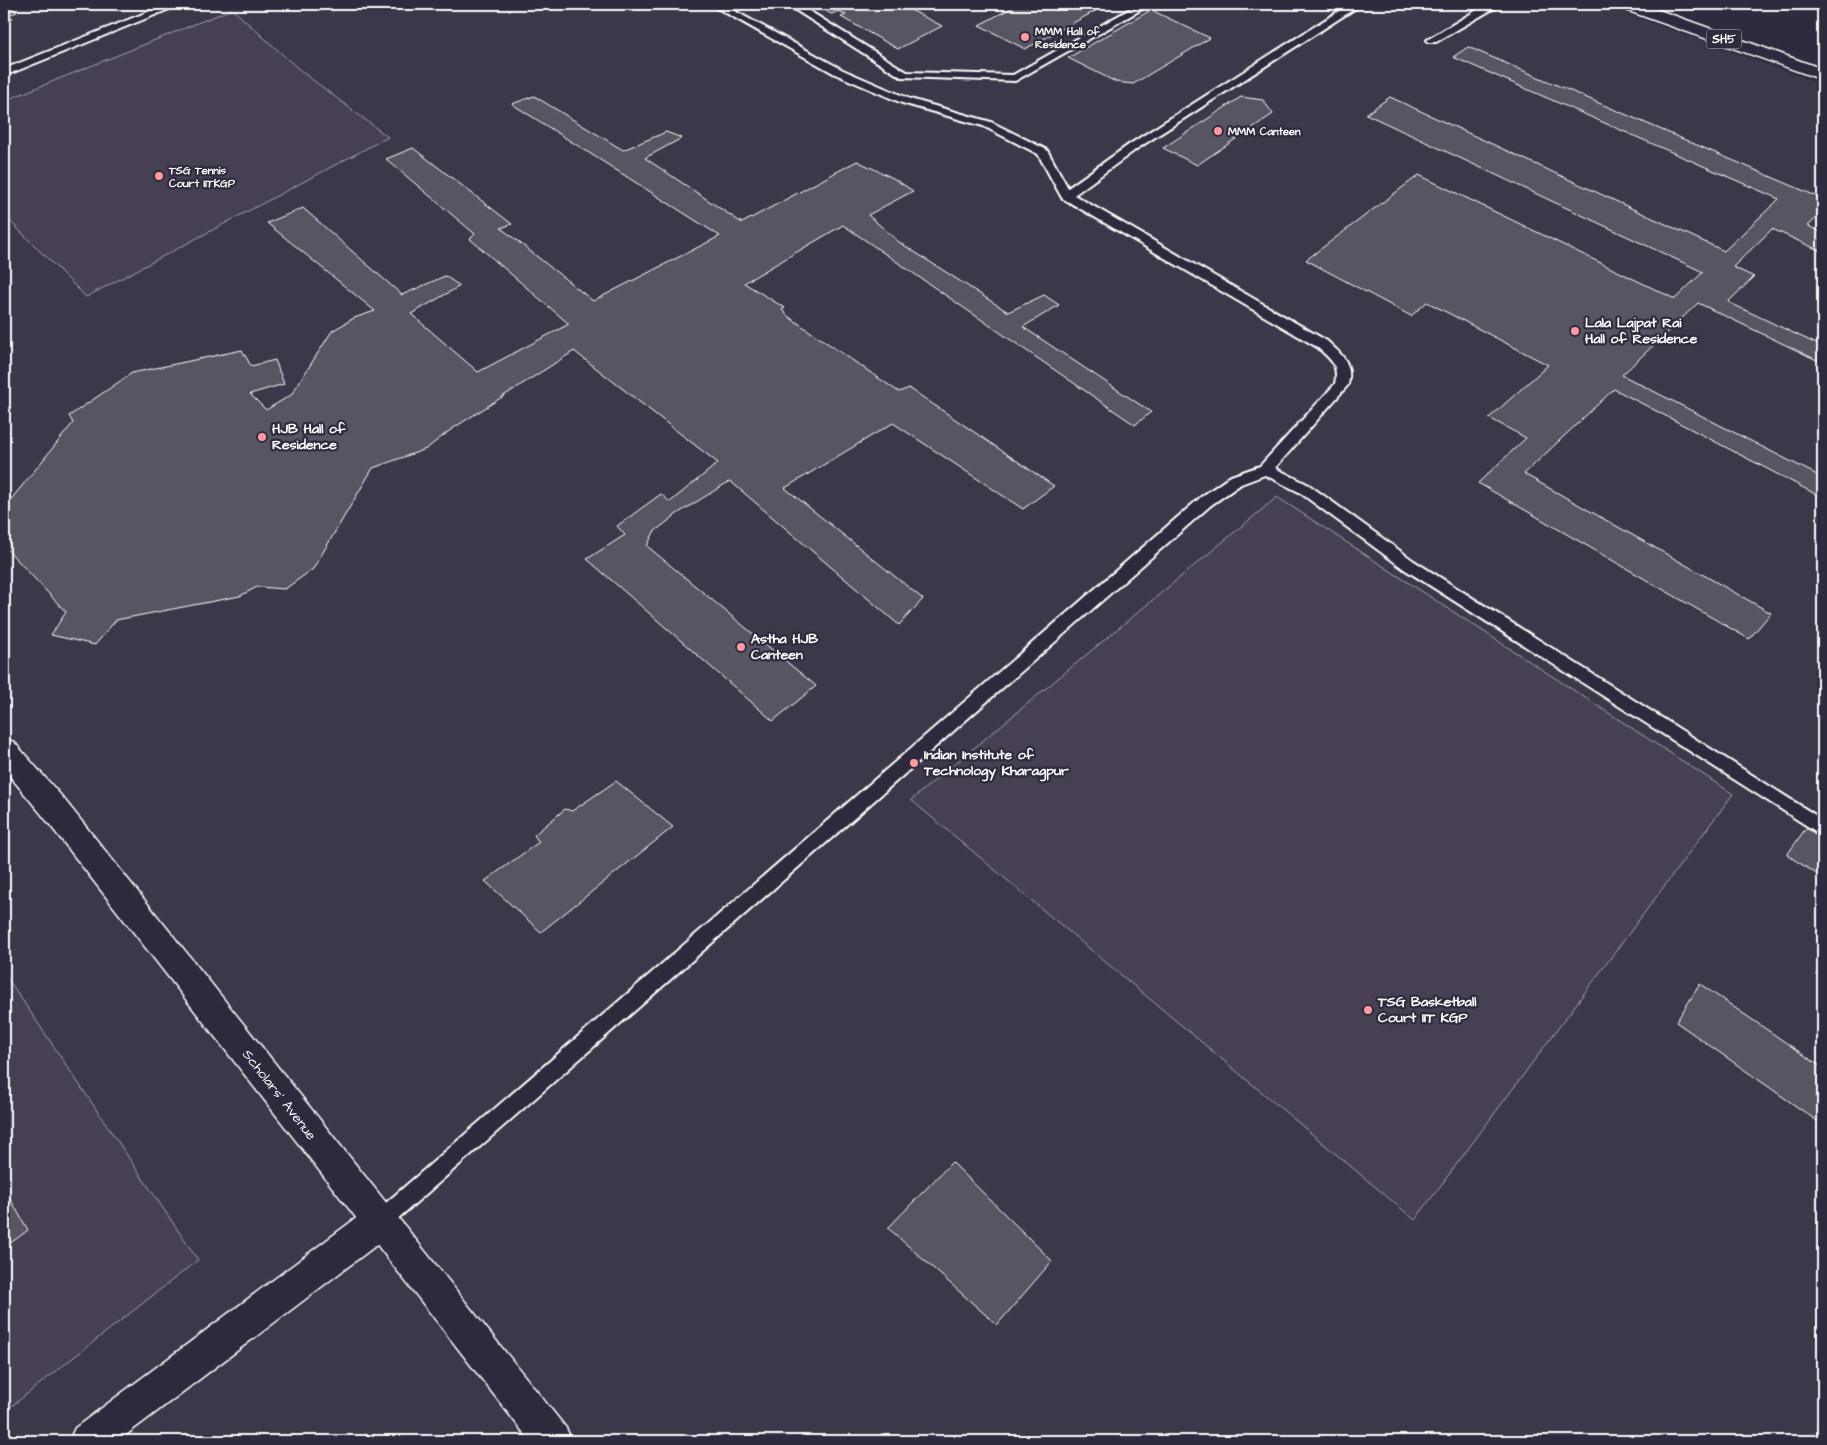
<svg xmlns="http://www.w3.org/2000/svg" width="1827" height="1445" font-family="'Architects Daughter',sans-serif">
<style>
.built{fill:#3c3749}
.green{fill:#464152;stroke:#a2a0a8}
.building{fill:#595564;stroke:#fff}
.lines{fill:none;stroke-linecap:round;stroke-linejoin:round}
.service-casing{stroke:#fff;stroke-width:4}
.minor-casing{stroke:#fff;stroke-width:3}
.tertiary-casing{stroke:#fff;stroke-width:3}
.primary-casing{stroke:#fff;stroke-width:3}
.service{fill:#2f2a3d;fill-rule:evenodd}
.minor{fill:#2f2a3d;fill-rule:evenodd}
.tertiary{fill:#2f2a3d;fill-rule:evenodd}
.primary{fill:#2f2a3d;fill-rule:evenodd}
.poi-dot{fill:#ff9aa2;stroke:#2f2a3d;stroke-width:2}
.labels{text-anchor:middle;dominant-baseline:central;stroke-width:4.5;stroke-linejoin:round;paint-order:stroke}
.far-poi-label{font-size:11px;font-weight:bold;fill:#fff;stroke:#2f2a3d;text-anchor:start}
.shield{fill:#2f2a3d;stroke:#c1bfc5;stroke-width:1}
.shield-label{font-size:12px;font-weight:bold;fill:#fff}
.poi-label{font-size:14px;font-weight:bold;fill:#fff;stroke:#2f2a3d;text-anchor:start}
.street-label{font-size:14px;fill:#fff;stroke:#2f2a3d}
</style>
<rect width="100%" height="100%" fill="#2f2a3d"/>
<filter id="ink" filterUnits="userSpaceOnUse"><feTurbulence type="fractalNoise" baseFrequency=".02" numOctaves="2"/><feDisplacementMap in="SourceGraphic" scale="10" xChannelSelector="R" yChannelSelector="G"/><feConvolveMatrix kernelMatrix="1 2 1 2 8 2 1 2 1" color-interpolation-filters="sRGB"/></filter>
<g filter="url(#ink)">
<polygon class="built" points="4,4 1600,4 1823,85 1823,1441 4,1441"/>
<g class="green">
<polygon points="232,9 301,71 388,137 86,297 4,215 4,101"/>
<polygon points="1277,497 1733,794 1415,1220 911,800"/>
<polygon points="4,973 198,1260 4,1412"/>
</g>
<g class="building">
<polygon points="819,4 899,4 942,26 898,49 841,17 846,15 839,11 831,14 816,5"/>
<polygon points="1019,4 1108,4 1025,49 979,25"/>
<polygon points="8,5 17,12 8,15 13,18 4,22 4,6"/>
<polygon points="1151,10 1210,38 1133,84 1116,82 1068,58"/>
<polygon points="1468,47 1823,199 1823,212 1808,226 1823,233 1823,252 1772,229 1733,267 1754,277 1728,302 1823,347 1823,363 1698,303 1622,375 1823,478 1823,498 1614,389 1524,474 1771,613 1749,639 1478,483 1526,438 1489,418 1548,365 1427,302 1411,316 1306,260 1419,175 1675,299 1703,272 1366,114 1390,97 1724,251 1779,199 1453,57"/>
<polygon points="534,96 623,150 666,132 682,138 645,158 742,223 857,161 893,178 913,191 868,215 899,242 1008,312 1044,295 1059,305 1023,327 1151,412 1135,425 843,225 744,283 785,308 782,310 789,317 899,392 909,388 1054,486 1023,509 893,423 785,488 923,599 899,625 730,481 677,514 654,532 647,546 816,686 773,721 587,559 625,535 617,526 661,494 670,502 718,463 574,351 452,429 426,449 373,468 313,569 285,589 257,587 240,596 116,620 95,645 51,635 66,612 4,546 4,508 73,423 69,416 132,373 242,350 251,366 275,360 284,384 250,394 266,410 291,395 332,331 354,318 375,311 267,223 303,208 402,295 445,276 460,286 411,314 478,372 569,324 470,239 475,234 386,159 413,148 512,224 501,228 593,301 720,236 512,104"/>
<polygon points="1241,97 1263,100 1273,114 1197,165 1163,148"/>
<polygon points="616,781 673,827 541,932 485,881 539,842 534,835 565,809 572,811"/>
<polygon points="1806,828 1823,839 1823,878 1787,855"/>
<polygon points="1700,984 1823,1068 1823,1125 1676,1022"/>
<polygon points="952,1162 1052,1261 997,1325 888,1228"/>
<polygon points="4,1188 28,1230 4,1248"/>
</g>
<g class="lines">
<g class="service-casing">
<g id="service">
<polygon points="168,4 182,4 4,76 4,69"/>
<path d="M710,4H722L843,70L910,99L991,122L1047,150L1068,188L1130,144L1350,4H1362L1138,148L1074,195L1327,341C1342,355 1353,363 1348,385L1275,468L1309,485L1414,561L1823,820V836L1404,569L1299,492L1265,475L1241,484L1211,505L386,1229L379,1232L372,1229L369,1222L372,1215L1201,497L1231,476L1260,466L1335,384C1339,364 1331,360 1317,347L1062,198L1038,154L983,126L902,103L835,74Z"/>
<polygon points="786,4 798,4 907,72 1013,75 1139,4 1151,4 1015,81 901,77"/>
<polygon points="1487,4 1497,4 1498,6 1436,42 1428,42 1427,40"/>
</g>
</g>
<g class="minor-casing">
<polygon id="minor" points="379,1205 391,1210 396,1222 391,1234 118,1441 69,1441 75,1428 367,1210"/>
</g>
<g class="tertiary-casing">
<polygon id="tertiary" points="4,739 14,742 63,798 566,1428 572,1441 530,1441 43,816 4,769"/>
</g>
<g class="primary-casing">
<polygon id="primary" points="1617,4 1642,4 1823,69 1823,80 1620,8"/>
</g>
<use href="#service" class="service"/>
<use href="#minor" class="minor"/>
<use href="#tertiary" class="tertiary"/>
<use href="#primary" class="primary"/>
</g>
</g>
<g class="poi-dot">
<circle cx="1025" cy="37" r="5"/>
<circle cx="1218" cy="131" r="5"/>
<circle cx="159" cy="176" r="5"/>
<circle cx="1575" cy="331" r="5"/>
<circle cx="262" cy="437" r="5"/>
<circle cx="741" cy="647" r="5"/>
<circle cx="914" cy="763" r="5"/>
<circle cx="1368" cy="1010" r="5"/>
</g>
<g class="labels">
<g class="far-poi-label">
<text x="1035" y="31">MMM Hall of<tspan x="1035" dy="13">Residence</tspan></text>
<text x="1228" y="131">MMM Canteen</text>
<text x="169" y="170">TSG Tennis<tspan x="169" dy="13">Court IITKGP</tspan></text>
</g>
<rect class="shield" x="1706.5" y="29.5" width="35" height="19" rx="4"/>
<g class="shield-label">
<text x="1724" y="39">SH5</text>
</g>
<g class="poi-label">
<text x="1585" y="323">Lala Lajpat Rai<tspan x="1585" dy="16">Hall of Residence</tspan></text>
<text x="272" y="429">HJB Hall of<tspan x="272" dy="16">Residence</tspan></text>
<text x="751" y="639">Astha HJB<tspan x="751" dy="16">Canteen</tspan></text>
<text x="924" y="755">Indian Institute of<tspan x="924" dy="16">Technology Kharagpur</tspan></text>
<text x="1378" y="1002">TSG Basketball<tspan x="1378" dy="16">Court IIT KGP</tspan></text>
</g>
<g class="street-label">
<text transform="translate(279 1095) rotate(52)">Scholars' Avenue</text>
</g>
</g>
<rect width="1827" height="1445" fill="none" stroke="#2f2a3d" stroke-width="20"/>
<rect x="10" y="10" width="1807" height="1425" fill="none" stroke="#fff" stroke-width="2" filter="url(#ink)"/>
</svg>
